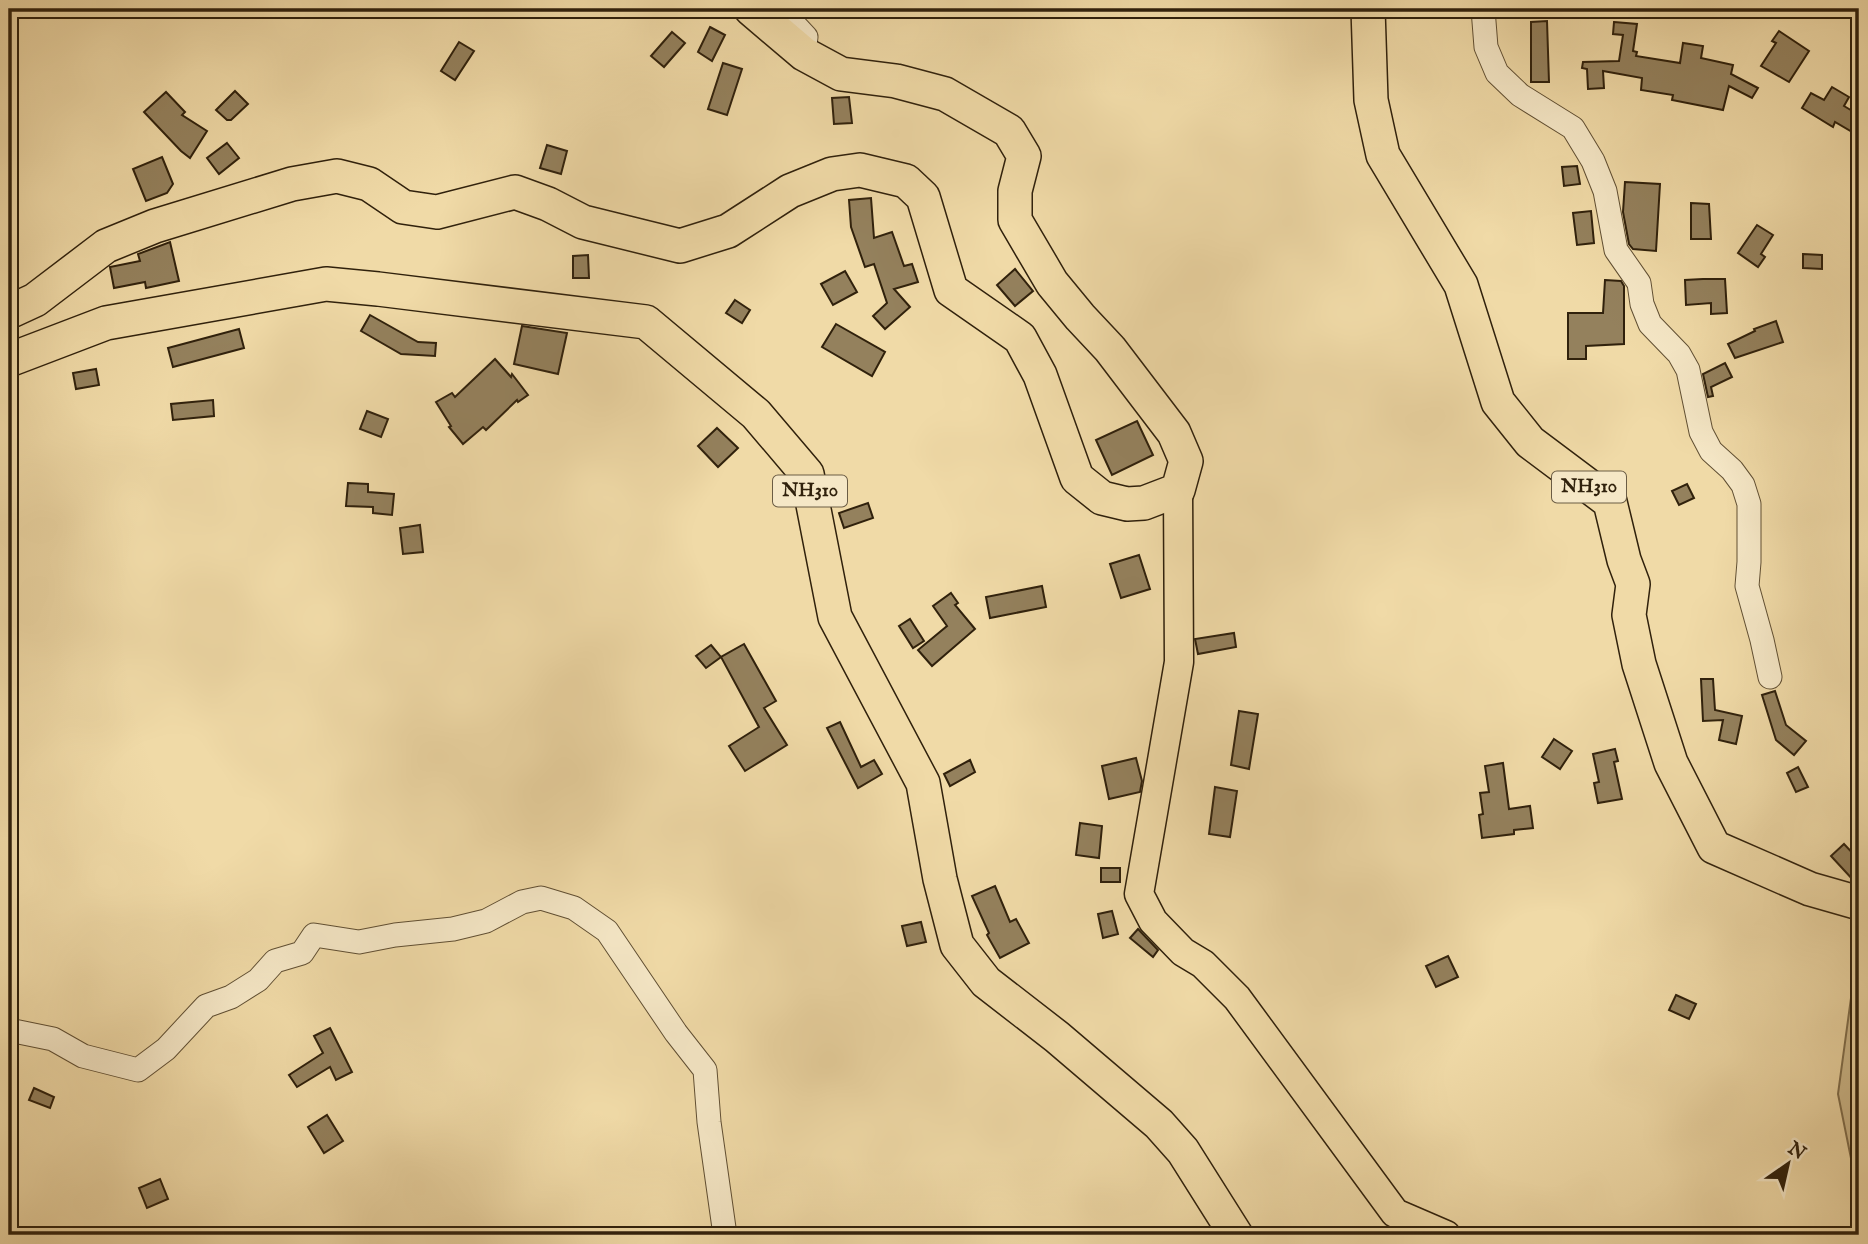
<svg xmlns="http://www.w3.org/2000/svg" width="1868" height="1244" font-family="'IM FELL English',serif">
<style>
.green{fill:#cfbb8d;stroke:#806e4c;stroke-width:2}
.building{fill:#94815d;stroke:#30210c;stroke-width:2}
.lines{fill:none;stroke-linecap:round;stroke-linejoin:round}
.minor-casing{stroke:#604f33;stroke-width:25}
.major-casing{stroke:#30210c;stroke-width:31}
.highway-casing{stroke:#30210c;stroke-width:36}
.minor{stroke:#f5e7c6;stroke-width:23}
.major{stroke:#f0daa7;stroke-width:28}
.highway{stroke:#f0daa7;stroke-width:33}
.labels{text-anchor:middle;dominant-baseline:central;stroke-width:5;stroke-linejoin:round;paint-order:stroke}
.shield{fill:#f5e7c6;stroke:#6b5c44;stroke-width:2}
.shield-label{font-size:19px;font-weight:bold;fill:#30210c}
</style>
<rect width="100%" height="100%" fill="#f0daa7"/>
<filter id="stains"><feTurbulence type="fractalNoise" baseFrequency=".00286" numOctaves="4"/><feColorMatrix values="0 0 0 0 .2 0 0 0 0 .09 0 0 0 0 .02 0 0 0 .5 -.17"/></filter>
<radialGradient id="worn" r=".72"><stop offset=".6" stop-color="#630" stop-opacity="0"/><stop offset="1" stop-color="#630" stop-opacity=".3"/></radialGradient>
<polygon class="green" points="1859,939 1859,1198 1838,1094"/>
<g class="building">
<polygon points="1547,21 1549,82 1531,82 1531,22"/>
<polygon points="1614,22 1637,24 1633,51 1637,52 1636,56 1680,63 1683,43 1703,46 1701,58 1733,65 1731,74 1758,88 1752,98 1729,86 1723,110 1672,100 1673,95 1641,90 1642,78 1603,71 1604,88 1588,89 1587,69 1582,68 1583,62 1619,61 1623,35 1613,34"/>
<polygon points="710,27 725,35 712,61 698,52"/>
<polygon points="1779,31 1809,51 1789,82 1761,66 1776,43 1772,41"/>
<polygon points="672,32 685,43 664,67 651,56"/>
<polygon points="459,42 474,51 455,80 441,71"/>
<polygon points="723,63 742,69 727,115 708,109"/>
<polygon points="1832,87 1849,97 1844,106 1859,115 1859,136 1835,122 1833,127 1802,108 1811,93 1824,100"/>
<polygon points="235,91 248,104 231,120 227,120 216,110"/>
<polygon points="166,92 185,112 182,115 207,131 190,158 181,151 144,112"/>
<polygon points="849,97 852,123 834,124 832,98"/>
<polygon points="227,143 239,158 219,174 207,158"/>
<polygon points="547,145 567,151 561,174 540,168"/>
<polygon points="162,157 173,184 167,193 146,201 133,169"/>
<polygon points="1577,166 1580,184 1564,186 1562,167"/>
<polygon points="1625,182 1660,184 1656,251 1633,249 1629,244 1623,212"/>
<polygon points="871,198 874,238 892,232 904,266 912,264 918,282 894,289 910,307 885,329 873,316 887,303 874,264 865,267 851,227 849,200"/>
<polygon points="1691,203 1709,204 1711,239 1691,239"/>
<polygon points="1591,211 1594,243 1577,245 1573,213"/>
<polygon points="1757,225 1773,235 1761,254 1765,257 1758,267 1738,253"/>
<polygon points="170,242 179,281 146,288 145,282 114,288 110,267 140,261 138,254"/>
<polygon points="1803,254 1822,255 1822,269 1803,268"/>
<polygon points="588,255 589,278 573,278 573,256"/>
<polygon points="1015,269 1033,291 1015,306 997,285"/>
<polygon points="845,271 857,292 833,305 821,284"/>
<polygon points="1703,279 1725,279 1727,313 1711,314 1711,303 1686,305 1685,280"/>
<polygon points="1605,280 1621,281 1624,286 1624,344 1586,346 1586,359 1568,359 1568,313 1603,313"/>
<polygon points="735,300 750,310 742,323 726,313"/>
<polygon points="370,315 418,342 436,343 435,356 401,354 361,331"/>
<polygon points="1776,321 1783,342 1735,358 1728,344 1755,331 1754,329"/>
<polygon points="836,324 885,352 872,376 822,347"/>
<polygon points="522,326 567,333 558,374 514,364"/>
<polygon points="239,329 244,348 173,367 168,348"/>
<polygon points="495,359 511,377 512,374 528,395 518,402 517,400 486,430 483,427 463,444 449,427 451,426 436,402 452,393 455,397"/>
<polygon points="1725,363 1732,377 1711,387 1713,396 1708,397 1703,374"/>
<polygon points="96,369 99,385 76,389 73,373"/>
<polygon points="213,400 214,416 173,420 171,404"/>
<polygon points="367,411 388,419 381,437 360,429"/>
<polygon points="1137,421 1153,455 1112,475 1096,440"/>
<polygon points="717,428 738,448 718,467 698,446"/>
<polygon points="348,483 368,484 368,492 394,494 392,515 373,513 373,507 346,506"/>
<polygon points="1687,484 1694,498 1679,505 1672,491"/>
<polygon points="868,503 873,518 844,528 839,513"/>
<polygon points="420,525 423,552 403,554 400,528"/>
<polygon points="1139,555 1150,589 1121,598 1110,564"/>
<polygon points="1042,586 1046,607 990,618 986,597"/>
<polygon points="951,593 958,603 955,605 975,629 932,666 918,650 947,626 933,606"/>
<polygon points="910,619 924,641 913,648 899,626"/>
<polygon points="1234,633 1236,647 1198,654 1195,639"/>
<polygon points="744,644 776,701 764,708 787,745 745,771 729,746 759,727 721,657"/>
<polygon points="711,645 721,657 706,668 696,656"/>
<polygon points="1701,679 1713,679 1715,710 1742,716 1736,744 1719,740 1723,720 1703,721"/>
<polygon points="1775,691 1786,725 1806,741 1794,755 1776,740 1762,695"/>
<polygon points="1239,711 1258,714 1249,769 1231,765"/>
<polygon points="840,722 861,767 874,760 882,774 858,788 827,728"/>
<polygon points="1554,739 1572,751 1560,769 1542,757"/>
<polygon points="1615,749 1618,761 1614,762 1622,799 1598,803 1594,783 1599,782 1593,754"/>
<polygon points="1136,758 1142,781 1140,792 1109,799 1102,766"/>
<polygon points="970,760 975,772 950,786 944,774"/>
<polygon points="1503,763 1509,809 1530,806 1533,828 1514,830 1514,834 1482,838 1479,815 1483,814 1480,793 1489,792 1485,766"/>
<polygon points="1798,767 1808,787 1796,792 1787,773"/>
<polygon points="1215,787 1237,791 1230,837 1209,834"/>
<polygon points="1080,823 1102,826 1099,858 1076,855"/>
<polygon points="1844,844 1859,860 1859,883 1855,882 1831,856"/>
<rect x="1101" y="868" width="19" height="14"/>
<polygon points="995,886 1010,922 1016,919 1029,943 1000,958 987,935 989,933 972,896"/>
<polygon points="1112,911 1118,934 1103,938 1098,914"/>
<polygon points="921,922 926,942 907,946 902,926"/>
<polygon points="1138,929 1158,950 1153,957 1130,938"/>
<polygon points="1448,956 1458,977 1436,987 1426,966"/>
<polygon points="1676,995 1696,1004 1689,1019 1669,1010"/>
<polygon points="330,1028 352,1072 336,1080 330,1067 297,1087 289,1075 323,1053 314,1036"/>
<polygon points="34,1088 54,1097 50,1108 29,1100"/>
<polygon points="327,1115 343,1141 324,1153 308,1127"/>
<polygon points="160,1179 168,1199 147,1208 139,1188"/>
</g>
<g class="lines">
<g class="minor-casing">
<g id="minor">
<polyline points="780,9 806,37 804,51"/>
<polyline points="1483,9 1486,47 1497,73 1520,95 1573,128 1593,161 1605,191 1616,250 1639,283 1642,304 1650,324 1679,354 1688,370 1701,432 1711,451 1732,470 1743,485 1749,504 1749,562 1747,586 1762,640 1770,677"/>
<polyline points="9,1030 53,1039 83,1056 138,1070 166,1049 206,1006 231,997 258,980 275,961 302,953 314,935 359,942 395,935 453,929 486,921 522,902 541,898 574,908 607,931 676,1033 705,1070 709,1122 725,1235"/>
</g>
</g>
<g class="major-casing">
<polyline id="major" points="1178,490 1179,662 1139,894 1153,921 1183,952 1203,964 1237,998 1395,1213 1446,1235"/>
</g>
<g class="highway-casing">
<g id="highway">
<polyline points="1368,9 1371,100 1383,155 1461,285 1498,402 1530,442 1610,502 1624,560 1633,584 1629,615 1639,664 1671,763 1714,847 1810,889 1859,903"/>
<polyline points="9,312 35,300 106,246 155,226 292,184 337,176 369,184 403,207 437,212 515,192 548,204 583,222 680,246 728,231 790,191 832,174 860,170 906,181 923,197 951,290 1020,338 1040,375 1077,478 1102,498 1127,504 1144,503 1178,490 1186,461 1174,433 1110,349 1080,317 1052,283 1015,220 1015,191 1024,156 1009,131 945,94 896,81 841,74 804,54 751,9"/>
<polyline points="9,360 106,323 326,284 378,289 646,322 756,414 807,474 835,617 923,783 940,879 957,945 986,982 1057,1037 1159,1124 1183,1151 1236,1235"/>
</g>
</g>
<use href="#minor" class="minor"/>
<use href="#major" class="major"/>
<use href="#highway" class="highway"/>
</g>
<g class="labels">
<g class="shield">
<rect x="1552" y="471.5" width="74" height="31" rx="5"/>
<rect x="773" y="475.5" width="74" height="31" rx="5"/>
</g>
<g class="shield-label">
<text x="1589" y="487">NH310</text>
<text x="810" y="491">NH310</text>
</g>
</g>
<rect width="1868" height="1244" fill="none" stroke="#f0daa7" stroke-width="35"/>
<rect x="10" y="10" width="1847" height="1223" fill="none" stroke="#30210c" stroke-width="3.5"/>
<rect x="18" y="18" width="1833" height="1209" fill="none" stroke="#30210c" stroke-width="2"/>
<g transform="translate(1788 1164) rotate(34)" stroke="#f5e7c6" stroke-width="5" paint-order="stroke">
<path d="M0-5L12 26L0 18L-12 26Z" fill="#30210c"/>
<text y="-10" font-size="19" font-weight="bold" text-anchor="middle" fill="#30210c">N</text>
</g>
<rect width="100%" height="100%" filter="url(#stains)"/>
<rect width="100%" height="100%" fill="url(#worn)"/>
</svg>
